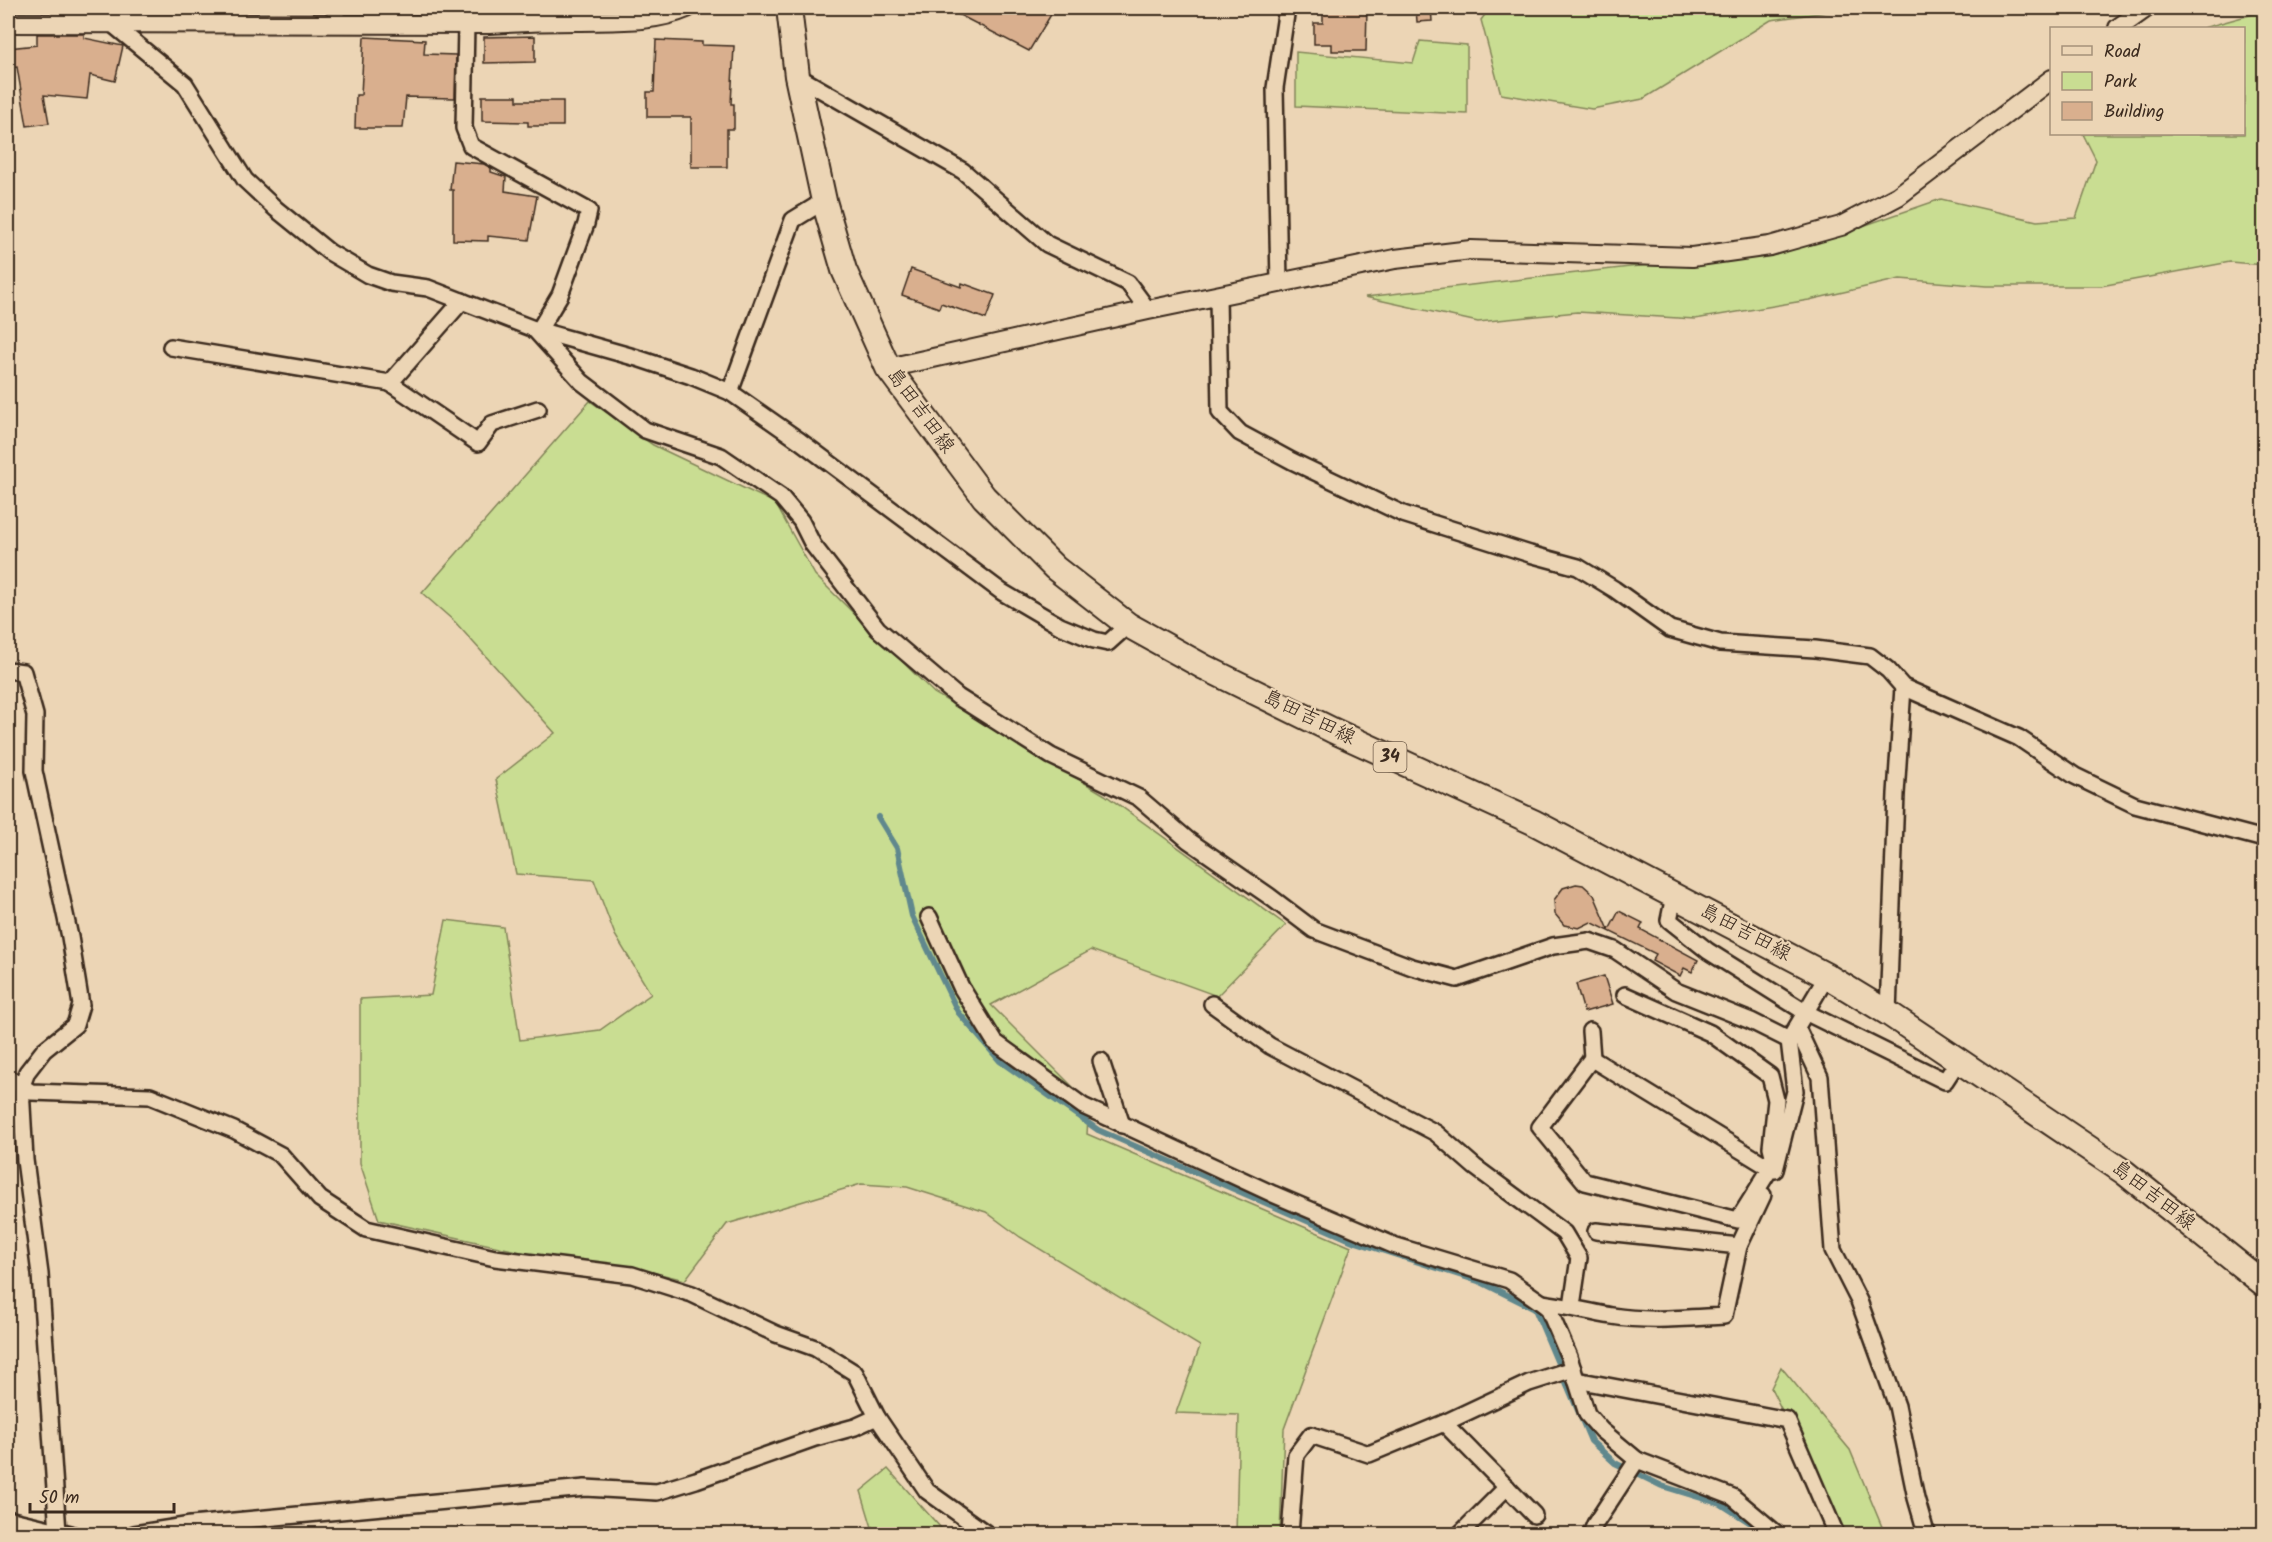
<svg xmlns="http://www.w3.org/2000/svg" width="2272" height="1542" font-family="Kalam,'Klee One',sans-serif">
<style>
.green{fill:#c9dd92;stroke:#828458;stroke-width:1.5}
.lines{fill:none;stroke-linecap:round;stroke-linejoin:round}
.stream{stroke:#60888d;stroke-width:6}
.building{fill:#d9af8e;stroke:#3b2a1e;stroke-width:1.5}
.minor-casing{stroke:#3b2a1e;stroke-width:20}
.tertiary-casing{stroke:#3b2a1e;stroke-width:22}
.primary-casing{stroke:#3b2a1e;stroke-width:28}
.minor{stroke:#ecd5b5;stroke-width:15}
.tertiary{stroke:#ecd5b5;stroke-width:18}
.primary{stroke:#ecd5b5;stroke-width:24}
.labels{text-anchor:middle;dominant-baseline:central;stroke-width:4.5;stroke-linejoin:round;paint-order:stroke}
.shield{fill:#ecd5b5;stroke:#705d4b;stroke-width:1.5}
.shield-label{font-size:18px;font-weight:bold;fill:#3b2a1e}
.street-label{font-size:20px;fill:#3b2a1e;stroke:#ecd5b5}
</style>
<rect width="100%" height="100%" fill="#ecd5b5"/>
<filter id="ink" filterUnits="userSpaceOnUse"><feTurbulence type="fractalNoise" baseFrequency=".0167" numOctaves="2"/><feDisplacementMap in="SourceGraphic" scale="12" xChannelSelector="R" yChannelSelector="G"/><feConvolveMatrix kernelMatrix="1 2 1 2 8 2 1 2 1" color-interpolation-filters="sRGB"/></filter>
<g filter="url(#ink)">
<g class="green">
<polygon points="1490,8 1854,8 1771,20 1643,99 1592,109 1501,94 1481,20"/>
<polygon points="2264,11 2264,265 2230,262 2101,286 1986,286 1900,279 1809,300 1695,319 1577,312 1478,322 1365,297 1799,248 1941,199 2037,221 2076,218 2096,160 2083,134 2244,134 2244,28 2203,28"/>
<polygon points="1420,41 1467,45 1467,114 1296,106 1296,52 1413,63"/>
<polygon points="590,401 653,445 775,503 815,575 934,693 1105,795 1286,925 1217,996 1091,950 991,1005 1089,1103 1087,1134 1351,1247 1284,1429 1280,1534 1236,1534 1239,1415 1176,1413 1200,1346 1020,1237 986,1212 907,1187 861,1184 727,1224 685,1280 635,1268 539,1256 379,1220 360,1163 360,999 431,995 446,920 503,927 520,1040 600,1030 651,994 615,935 594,880 516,874 496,779 555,733 455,622 422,593"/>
<polygon points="1781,1367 1850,1450 1885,1534 1843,1534 1771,1388"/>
<polygon points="888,1469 941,1528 957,1534 874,1534 861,1491"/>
</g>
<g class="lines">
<polyline class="stream" points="878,817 897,848 912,916 958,1012 1000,1061 1098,1130 1353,1241 1481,1282 1535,1309 1591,1441 1615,1463 1662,1486 1721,1504 1763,1531 1765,1534"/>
</g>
<g class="building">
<polygon points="946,8 1055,8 1029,51"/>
<polygon points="1323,8 1367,8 1366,51 1332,51 1332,44 1314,44 1314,23 1323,23"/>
<polygon points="1416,8 1431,8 1432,21 1417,22"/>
<polygon points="37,34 84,34 84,38 123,46 115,81 90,75 87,99 44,95 49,123 27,126 17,67 8,68 8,48 37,45"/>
<polygon points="535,36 535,62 484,63 484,37"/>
<polygon points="364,37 425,40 424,54 456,55 455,98 406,97 403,128 355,128 356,95 361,95"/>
<polygon points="656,40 702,42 702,45 734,46 731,104 734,104 734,129 727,129 727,167 691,167 691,117 647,117 647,92 654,92"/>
<polygon points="482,96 517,96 517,101 563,101 563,126 528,126 528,122 482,121"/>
<polygon points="453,161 484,164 491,168 491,172 506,177 505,191 537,196 529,240 488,236 488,241 453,240 453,190 450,190"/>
<polygon points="911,269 961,287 962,283 995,295 986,319 941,303 939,308 902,295"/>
<polygon points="1576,884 1583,885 1594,895 1609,930 1619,911 1643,923 1640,929 1698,960 1692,972 1684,968 1680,976 1652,961 1656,954 1591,922 1579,928 1564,925 1555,914 1554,900 1563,888"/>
<polygon points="1604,976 1613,1004 1584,1012 1576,984"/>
</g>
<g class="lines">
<g class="minor-casing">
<g id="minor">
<polyline points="135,22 135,8"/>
<polyline points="111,23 185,84 245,180 276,209 329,252 368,275 391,283 428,288 534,329 637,358 691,376 730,392 800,441 1002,592 1060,626 1094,640 1108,643 1128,625"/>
<polyline points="332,23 338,8"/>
<polyline points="466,24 464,128 471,146 589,211 586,224 560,295 539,330"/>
<polyline points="489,24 490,8"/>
<polyline points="797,76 963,171 1047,244 1128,283 1148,310"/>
<polyline points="1279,283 1275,88 1287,8"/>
<polyline points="1218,296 1220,412 1240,433 1292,461 1403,514 1530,554 1578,567 1614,589 1670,629 1720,643 1815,649 1870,656 1888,670 1903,687 2019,738 2075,776 2135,805 2264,839"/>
<polyline points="534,329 582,382 645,430 721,456 781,497 801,521 813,545 878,629 958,697 1051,756 1139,798 1188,840 1269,896 1314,930 1412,967 1457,979 1553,946 1589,941 1615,950 1676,991 1751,1021 1789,1040"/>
<polyline points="171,347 390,383 462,301"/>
<polyline points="390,383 478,443 492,424 538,409"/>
<polyline points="730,392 793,220 824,201"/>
<polyline points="8,670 23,672 35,715 34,771 70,937 81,1005 75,1025 44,1050 27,1072 21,1088 25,1160 40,1274 58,1532"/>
<polyline points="1674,896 1669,920 1708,951 1805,1012 1945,1081 1958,1061"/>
<polyline points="929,917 961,987 995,1042 1083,1106 1273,1194 1393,1245 1509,1280 1542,1303"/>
<polyline points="1625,995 1710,1033 1770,1076 1776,1100 1771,1147 1775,1163"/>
<polyline points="1212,1004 1270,1046 1436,1133 1475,1167 1564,1233 1579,1258 1572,1306"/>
<polyline points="1888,1013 1896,794 1903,687"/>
<polyline points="1797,1028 1820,1077 1833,1250 1859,1301 1897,1406 1916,1498 1925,1529 1928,1534"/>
<polyline points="1590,1031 1592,1058 1597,1062 1762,1163 1775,1161"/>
<polyline points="1592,1058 1540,1127 1585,1182 1738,1220 1775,1161"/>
<polyline points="1101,1061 1122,1125"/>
<polyline points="8,1078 31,1092 150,1096 234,1130 281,1155 320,1199 366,1229 495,1258 632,1275 692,1294 776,1334 815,1348 855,1373 877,1417 927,1491 987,1534"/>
<polyline points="1775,1170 1795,1091 1789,1040 1827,976"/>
<path d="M1596,1231L1739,1246L1724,1316C1687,1318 1648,1322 1612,1316C1588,1312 1566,1306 1542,1303L1548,1308L1569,1357L1587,1414L1601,1430L1637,1460"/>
<polyline points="1739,1246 1763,1195"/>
<polyline points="1576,1380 1787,1420 1836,1534"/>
<polyline points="1444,1423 1534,1515"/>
<polyline points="8,1519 71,1534"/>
<polyline points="134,1534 191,1525 585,1488 657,1492 696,1480 815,1438 855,1427 877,1417"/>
<polyline points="1290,1534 1296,1455 1311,1435 1369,1454 1444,1423 1529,1383 1573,1369"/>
<polyline points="1460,1534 1507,1487"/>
<polyline points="1591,1534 1595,1524 1637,1460 1733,1497 1777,1534"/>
</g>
</g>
<g class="tertiary-casing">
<g id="tertiary">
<path d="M8,23L489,24C519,22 548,21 577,21C614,20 653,23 687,8"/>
<polyline points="2118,28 2146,8"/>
<polyline points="888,368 1148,310 1395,259 1471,250 1692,257 1770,246 1841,226 1898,196 2052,79"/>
</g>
</g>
<g class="primary-casing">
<polyline id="primary" points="789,8 797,76 824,201 844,270 888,368 984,497 1055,568 1128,625 1204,667 1332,730 1533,822 1827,976 1888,1013 2124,1172 2264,1284"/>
</g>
<use href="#minor" class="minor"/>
<use href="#tertiary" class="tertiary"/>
<use href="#primary" class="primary"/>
</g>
</g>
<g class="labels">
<rect class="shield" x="1373.5" y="742" width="33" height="30" rx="4.5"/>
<g class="shield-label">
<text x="1390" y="757">34</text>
</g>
<g class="street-label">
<text transform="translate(920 411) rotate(54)">島田吉田線</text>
<text transform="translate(1309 718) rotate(26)">島田吉田線</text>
<text transform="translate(1745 933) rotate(28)">島田吉田線</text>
<text transform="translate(2153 1196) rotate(38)">島田吉田線</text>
</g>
</g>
<rect width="2272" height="1542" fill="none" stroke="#ecd5b5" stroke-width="30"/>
<rect x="15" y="15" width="2242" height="1512" fill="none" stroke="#3b2a1e" stroke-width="2" filter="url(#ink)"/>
<rect x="2050" y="27" width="195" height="108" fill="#ecd5b5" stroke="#a59179" stroke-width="1.5"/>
<rect x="2062" y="46" width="30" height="9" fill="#ecd5b5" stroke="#a59179" stroke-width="1.5"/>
<text x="2104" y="57" font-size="18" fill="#3b2a1e">Road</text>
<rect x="2062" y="72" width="30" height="18" fill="#c9dd92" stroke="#a59179" stroke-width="1.5"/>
<text x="2104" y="87" font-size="18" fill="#3b2a1e">Park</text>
<rect x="2062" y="102" width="30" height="18" fill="#d9af8e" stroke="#a59179" stroke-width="1.5"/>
<text x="2104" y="117" font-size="18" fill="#3b2a1e">Building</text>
<path d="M30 1503v9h144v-9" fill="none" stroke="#3b2a1e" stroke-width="3"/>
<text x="39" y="1503" font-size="18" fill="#3b2a1e" stroke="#ecd5b5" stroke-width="4.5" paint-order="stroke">50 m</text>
</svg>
